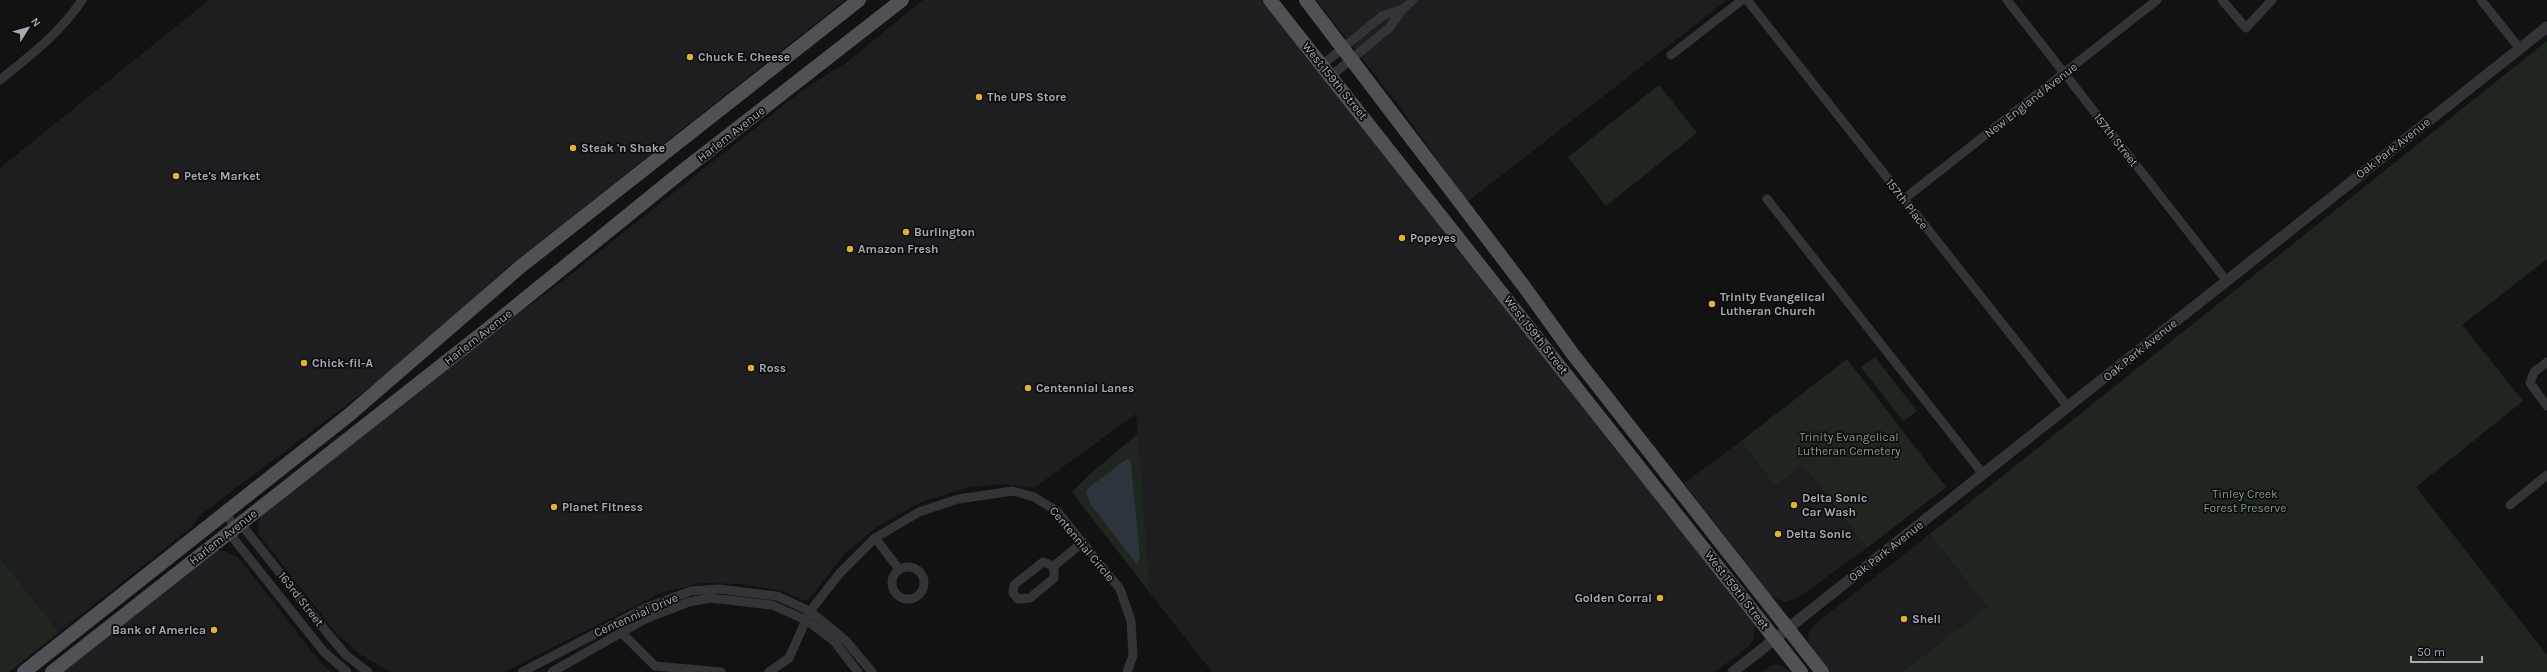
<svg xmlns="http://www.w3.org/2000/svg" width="2547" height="672" font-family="Karla,sans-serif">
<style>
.built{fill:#1e1e20}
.green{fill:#1f2620}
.water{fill:#2d343b}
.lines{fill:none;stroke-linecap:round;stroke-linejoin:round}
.minor{stroke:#343438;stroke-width:9}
.tertiary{stroke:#343438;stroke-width:11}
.primary{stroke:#505157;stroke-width:14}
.poi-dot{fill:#e0b03e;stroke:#0d0d0e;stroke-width:1.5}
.labels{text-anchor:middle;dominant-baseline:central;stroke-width:3.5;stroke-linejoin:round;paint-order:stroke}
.poi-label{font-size:12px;font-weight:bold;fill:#a5a9b3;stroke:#0d0d0e;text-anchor:start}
.street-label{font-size:12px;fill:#a5a9b3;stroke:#0d0d0e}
.park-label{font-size:12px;fill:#7e9c81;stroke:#0d0d0e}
</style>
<rect width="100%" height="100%" fill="#121213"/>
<g class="built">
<polygon points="209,0 845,0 502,272 439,330 378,381 199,516 192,527 59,632 0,558 0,168"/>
<polygon points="923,0 1262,0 1754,622 1754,638 1748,647 1715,672 1212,672 1150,593 1136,414 1034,488 1003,484 969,487 921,502 878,526 844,554 812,596 807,600 802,600 783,591 741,584 701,583 661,593 504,672 390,672 358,653 335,632 259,535 258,526 262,512 435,376 565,279 803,90 847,62"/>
<polygon points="1316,0 1727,0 1467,202 1401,108"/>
<polygon points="1741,441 1775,486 1803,465 1867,548 1799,597 1785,602 1772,597 1684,483"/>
<polygon points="1930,534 1987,607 1902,672 1830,672 1809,644 1808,633 1814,625"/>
<polygon points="213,551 225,551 238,557 322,664 332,672 61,672"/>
<polygon points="1772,665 1780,665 1791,672 1762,672"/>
</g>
<g class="green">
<polygon points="2547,41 2547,259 2462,325 2523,401 2416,487 2547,655 2547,672 1902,672 1987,607 1930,534"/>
<polygon points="1659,85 1697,133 1606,206 1568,157"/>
<polygon points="1875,357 1917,411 1903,421 1861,367"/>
<polygon points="1847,359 1946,487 1867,548 1803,465 1775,486 1741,441"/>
<polygon points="1138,434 1150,593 1072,492 1090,474"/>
<polygon points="0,558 59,632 9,672 0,672"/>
</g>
<polygon class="water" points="1127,459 1130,459 1131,464 1140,557 1136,563 1091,505 1086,493 1088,488"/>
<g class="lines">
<g class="minor">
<polyline points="1747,0 2068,407"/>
<polyline points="2007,0 2226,280"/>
<polyline points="2222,0 2246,28 2272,0"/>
<polyline points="2481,0 2520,49"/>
<polyline points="1671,55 1742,0"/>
<polyline points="1322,65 1382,16 1403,9"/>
<polyline points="1331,76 1390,27 1403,9 1413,0"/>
<path d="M0,80C31,55 60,33 82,0"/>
<polyline points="1767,199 1983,474"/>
<polyline points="1904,199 2157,0"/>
<polyline points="2547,362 2534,372 2530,383 2547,406"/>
<polyline points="2510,505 2547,475"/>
<polyline points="225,513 235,527 245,529 329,635 346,655 368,672"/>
<polyline points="235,527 233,538 324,652 347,672"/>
<polyline points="875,538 899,569"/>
<polygon points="1043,562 1054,566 1054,578 1030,598 1018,599 1013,593 1014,585"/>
<polyline points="1054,566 1083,542"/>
<circle cx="908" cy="583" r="16"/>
<polyline points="622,633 655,666 721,672"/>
<polyline points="522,672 645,608 691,591 719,589 777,596 810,611 846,641 872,672"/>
<polyline points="552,672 645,619 689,602 710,598 772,605 806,620 834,641 858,672"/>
<polyline points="769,672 789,658 810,611 840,573 875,538 919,512 958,499 1013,491 1034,497 1057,511 1120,589 1131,621 1133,656 1127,672"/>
</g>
<polyline class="tertiary" points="1733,672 2547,27"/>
<g class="primary">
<polyline points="1270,0 1801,672"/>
<polyline points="1306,0 1523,285 1572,353 1822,672"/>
<polyline points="24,672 349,415 520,267 859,0"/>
<polyline points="52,672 489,328 680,173 902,0"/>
</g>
</g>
<g class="poi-dot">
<circle cx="690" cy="57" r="4"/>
<circle cx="979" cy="97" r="4"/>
<circle cx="573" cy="148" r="4"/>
<circle cx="176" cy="176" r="4"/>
<circle cx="906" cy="232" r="4"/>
<circle cx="1402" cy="238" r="4"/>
<circle cx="850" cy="249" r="4"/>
<circle cx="1712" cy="304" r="4"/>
<circle cx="304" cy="363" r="4"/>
<circle cx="751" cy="368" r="4"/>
<circle cx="1028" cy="388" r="4"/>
<circle cx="1794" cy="505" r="4"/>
<circle cx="554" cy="507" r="4"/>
<circle cx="1778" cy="534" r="4"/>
<circle cx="1660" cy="598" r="4"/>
<circle cx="1904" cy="619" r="4"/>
<circle cx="214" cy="630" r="4"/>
</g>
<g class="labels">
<g class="poi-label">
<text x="698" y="57">Chuck E. Cheese</text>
<text x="987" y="97">The UPS Store</text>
<text x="581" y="148">Steak 'n Shake</text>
<text x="184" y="176">Pete's Market</text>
<text x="914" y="232">Burlington</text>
<text x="1410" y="238">Popeyes</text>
<text x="858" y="249">Amazon Fresh</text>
<text x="1720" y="297">Trinity Evangelical<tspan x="1720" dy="14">Lutheran Church</tspan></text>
<text x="312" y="363">Chick-fil-A</text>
<text x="759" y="368">Ross</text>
<text x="1036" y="388">Centennial Lanes</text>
<text x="1802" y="498">Delta Sonic<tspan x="1802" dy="14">Car Wash</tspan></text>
<text x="562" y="507">Planet Fitness</text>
<text x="1786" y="534">Delta Sonic</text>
<text x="1652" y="598" text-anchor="end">Golden Corral</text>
<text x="1912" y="619">Shell</text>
<text x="206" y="630" text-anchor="end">Bank of America</text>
</g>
<g class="street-label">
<text transform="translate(1335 81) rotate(51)">West 159th Street</text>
<text transform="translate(2031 100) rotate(-38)">New England Avenue</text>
<text transform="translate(731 134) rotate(-38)">Harlem Avenue</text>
<text transform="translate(2116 140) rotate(52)">157th Street</text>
<text transform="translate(2393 148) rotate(-38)">Oak Park Avenue</text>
<text transform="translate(1907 204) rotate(52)">157th Place</text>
<text transform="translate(1536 335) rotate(52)">West 159th Street</text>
<text transform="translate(478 337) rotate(-38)">Harlem Avenue</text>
<text transform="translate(2140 350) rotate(-39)">Oak Park Avenue</text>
<text transform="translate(223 537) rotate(-38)">Harlem Avenue</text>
<text transform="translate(1082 544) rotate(50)">Centennial Circle</text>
<text transform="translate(1886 551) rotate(-38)">Oak Park Avenue</text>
<text transform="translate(1737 590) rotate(52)">West 159th Street</text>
<text transform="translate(301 599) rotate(52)">163rd Street</text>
<text transform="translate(636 615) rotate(-24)">Centennial Drive</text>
</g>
<g class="park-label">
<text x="1849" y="437">Trinity Evangelical<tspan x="1849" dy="14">Lutheran Cemetery</tspan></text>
<text x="2245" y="494">Tinley Creek<tspan x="2245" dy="14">Forest Preserve</tspan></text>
</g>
</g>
<g transform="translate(28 28) rotate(53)" stroke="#0d0d0e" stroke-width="3" paint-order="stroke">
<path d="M0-3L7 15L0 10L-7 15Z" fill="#a5a9b3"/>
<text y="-6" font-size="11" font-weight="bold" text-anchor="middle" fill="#a5a9b3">N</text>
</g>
<path d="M2411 656v6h71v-6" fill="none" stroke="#a5a9b3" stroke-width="2"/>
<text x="2417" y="656" font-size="12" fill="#a5a9b3" stroke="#0d0d0e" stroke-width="3" paint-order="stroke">50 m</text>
</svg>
